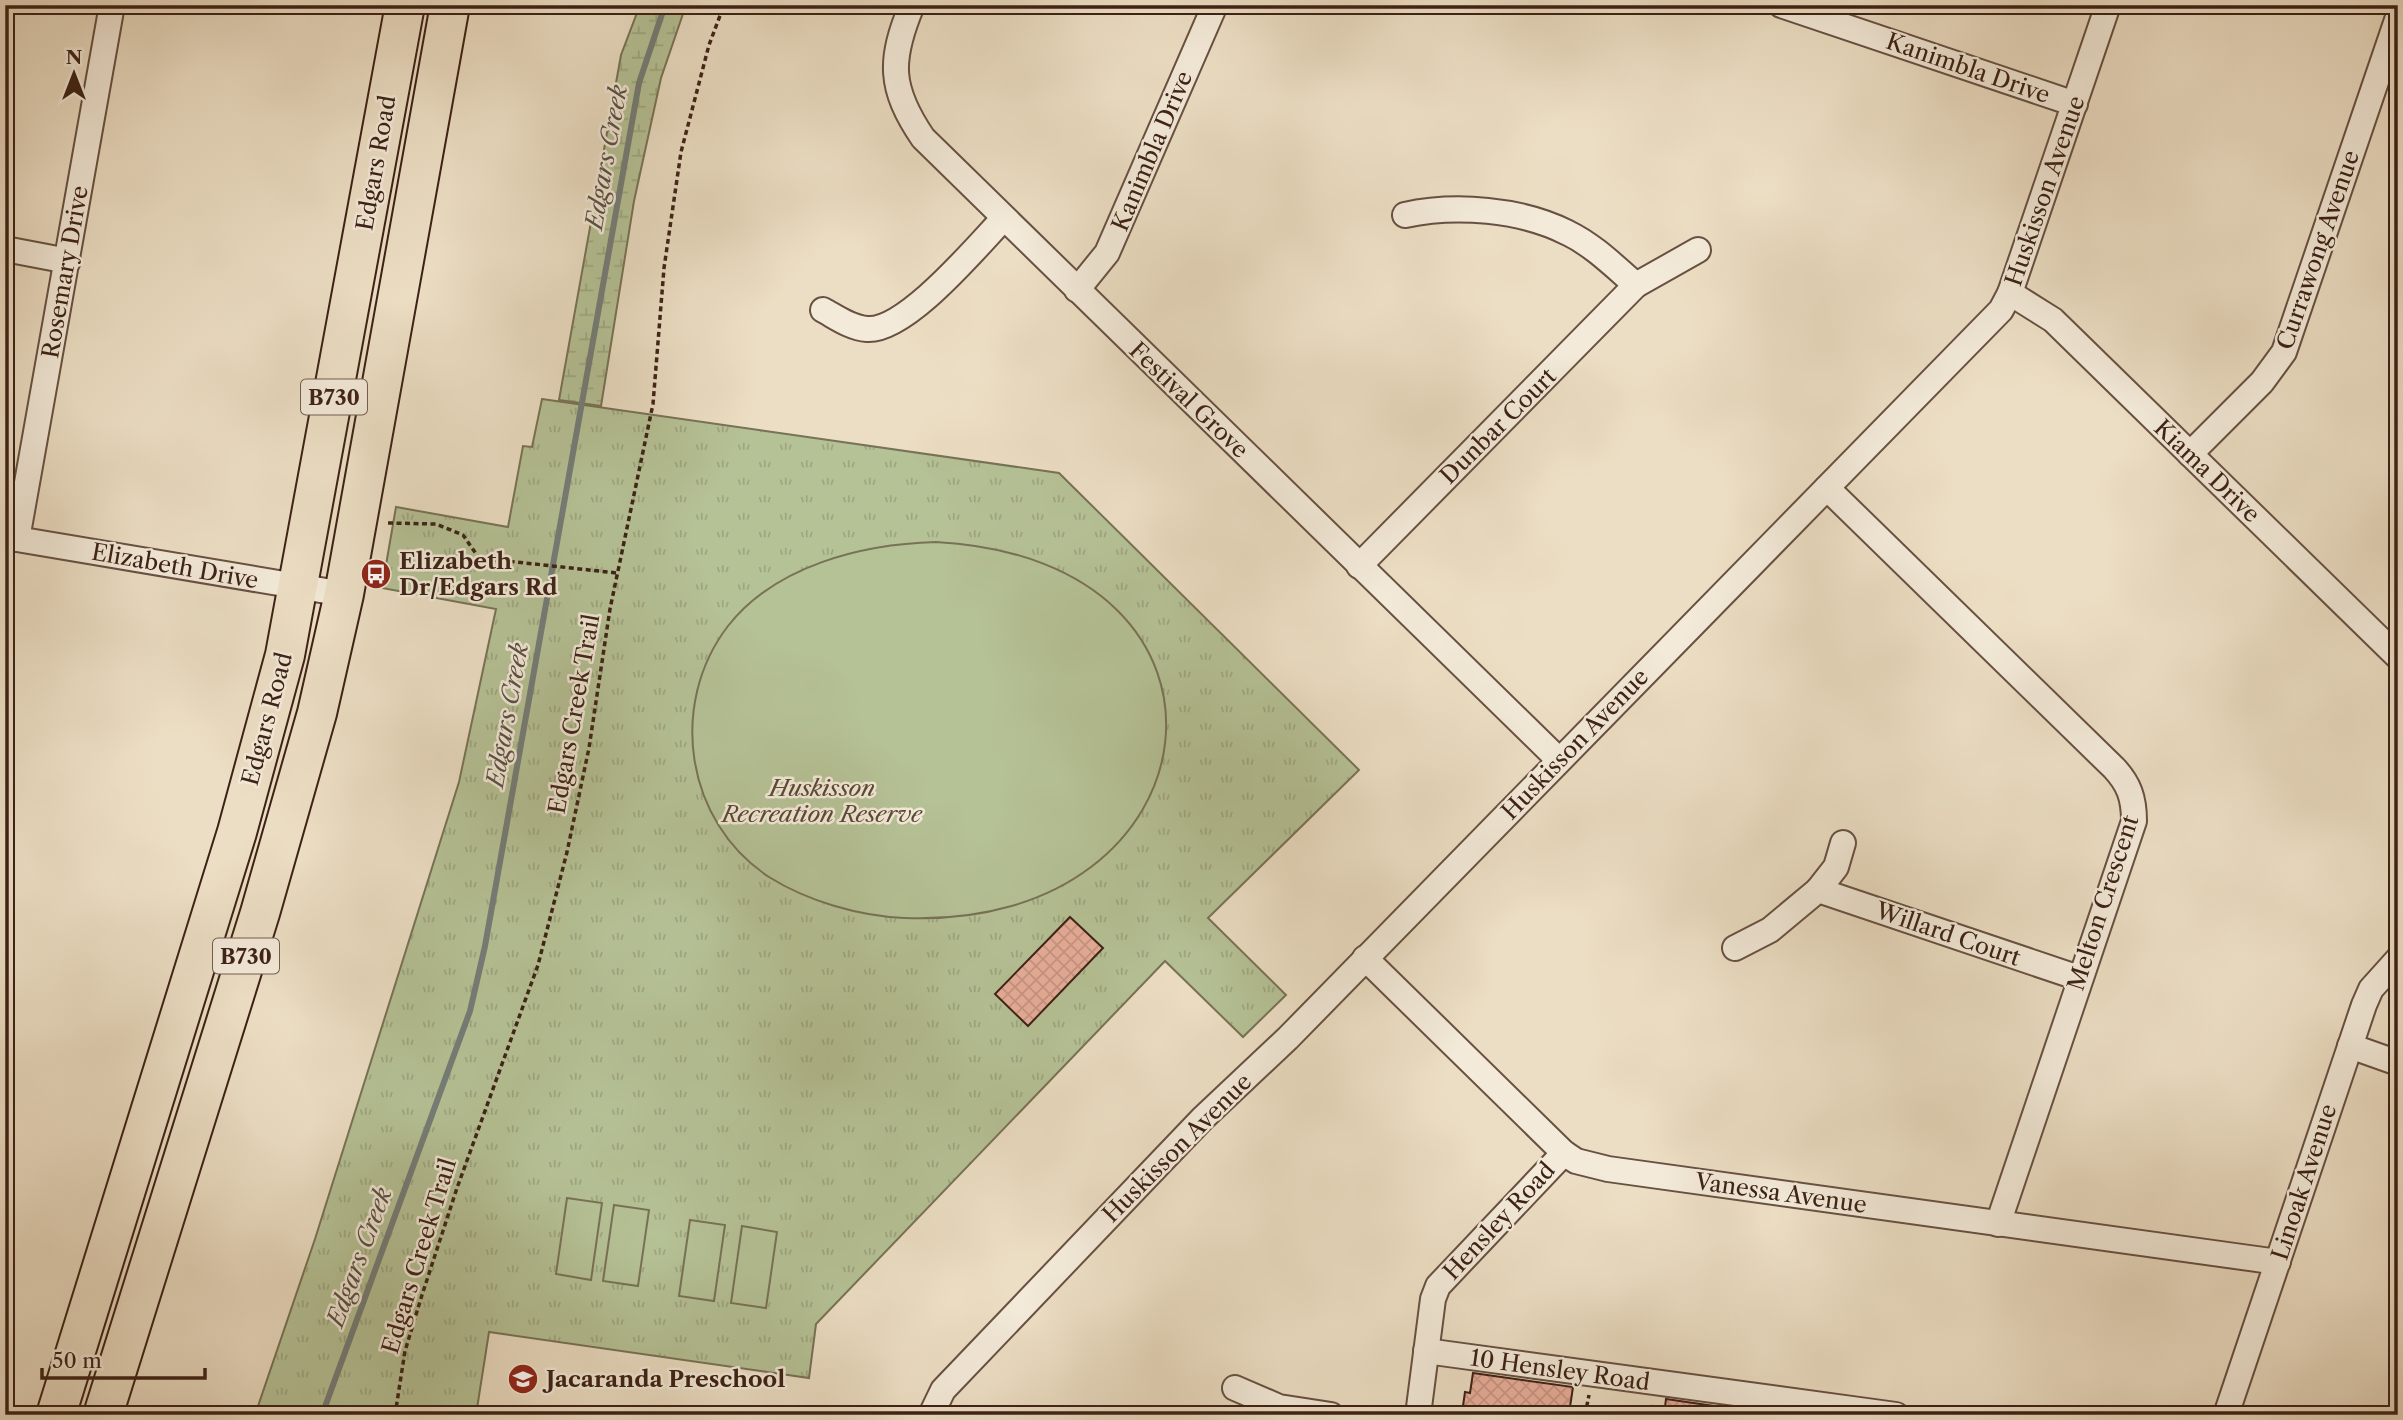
<svg xmlns="http://www.w3.org/2000/svg" width="2403" height="1420" font-family="'Libre Caslon Text',serif">
<style>
.wetland{fill:url(#wetland-marsh);stroke:#787256;stroke-width:2}
.park{fill:url(#park-tufts);stroke:#787256;stroke-width:2}
.pitch{fill:#b5c296;stroke:#787256;stroke-width:2}
.lines{fill:none;stroke-linecap:round;stroke-linejoin:round}
.stream{stroke:#747d78;stroke-width:6}
.building{fill:url(#building-cross-hatch);stroke:#3c2116;stroke-width:2}
.minor-casing{stroke:#685042;stroke-width:28}
.primary-casing{stroke:#3c2116;stroke-width:42}
.path{stroke:#3c2116;stroke-width:3.5;stroke-dasharray:5 3.5;stroke-linecap:butt}
.minor{stroke:#f3ead9;stroke-width:24}
.primary{stroke:#ecdec4;stroke-width:38}
.labels{text-anchor:middle;dominant-baseline:central;stroke-width:5;stroke-linejoin:round;paint-order:stroke}
.shield{fill:#f3ead9;stroke:#735d50;stroke-width:2}
.shield-label{font-size:21px;font-weight:bold;fill:#3c2116}
.street-label{font-size:23px;fill:#3c2116;stroke:#f3ead9}
.poi-label{font-size:23px;font-weight:bold;fill:#3c2116;stroke:#f3ead9;text-anchor:start}
.park-label{font-size:23px;font-style:italic;fill:#5a4936;stroke:#f3ead9}
.water-label{font-size:24px;font-style:italic;fill:#584f47;stroke:#f3ead9}
</style>
<defs>
<pattern id="wetland-marsh" width="20" height="14" patternUnits="userSpaceOnUse" patternTransform="scale(1.75)"><rect width="20" height="14" fill="#b5c296"/><path d="M1 5h8M5 5V1M11 12h8M15 12V8" fill="none" stroke="#9da681"/></pattern>
<pattern id="park-tufts" width="24" height="20" patternUnits="userSpaceOnUse" patternTransform="scale(1.75)"><rect width="24" height="20" fill="#b5c296"/><path d="M3 7l-1-3M5 7V3M7 7l1-3M15 17l-1-3M17 17v-4M19 17l1-3" fill="none" stroke="#9da681"/></pattern>
<pattern id="building-cross-hatch" width="8" height="8" patternUnits="userSpaceOnUse" patternTransform="scale(1.75)"><rect width="8" height="8" fill="#e8ae9a"/><path d="M0 0l8 8M0 8l8-8" fill="none" stroke="#c89584"/></pattern>
</defs>
<rect width="100%" height="100%" fill="#ecdec4"/>
<filter id="stains"><feTurbulence type="fractalNoise" baseFrequency=".00286" numOctaves="4"/><feColorMatrix values="0 0 0 0 .2 0 0 0 0 .09 0 0 0 0 .02 0 0 0 .5 -.17"/></filter>
<radialGradient id="worn" r=".72"><stop offset=".6" stop-color="#630" stop-opacity="0"/><stop offset="1" stop-color="#630" stop-opacity=".3"/></radialGradient>
<polygon class="wetland" points="640,5 686,5 661,78 634,201 601,406 559,400 621,55"/>
<polygon class="park" points="542,399 1059,473 1359,770 1208,918 1286,995 1243,1037 1165,961 816,1324 809,1378 489,1332 476,1415 255,1415 315,1239 459,782 496,609 382,588 396,507 508,527 523,446 532,447"/>
<g class="pitch">
<path d="M936,542C1271,560 1223,931 904,918C859,916 807,901 769,877C685,822 668,704 728,626C776,565 863,544 936,542Z"/>
<polygon points="567,1198 602,1203 591,1280 556,1274"/>
<polygon points="614,1205 649,1210 638,1286 603,1281"/>
<polygon points="690,1220 725,1225 714,1301 679,1296"/>
<polygon points="742,1226 777,1232 766,1308 731,1303"/>
</g>
<g class="lines">
<polyline class="stream" points="322,1415 470,1011 485,946 639,83 665,5"/>
</g>
<g class="building">
<polygon points="1070,917 1103,948 1028,1026 995,994"/>
<polygon points="1473,1373 1573,1387 1570,1407 1576,1407 1575,1415 1462,1413 1465,1392 1470,1393"/>
<polygon points="1666,1399 1776,1415 1664,1415"/>
</g>
<g class="lines">
<g class="minor-casing">
<g id="minor">
<path d="M912,5C889,60 889,88 923,138L1559,760"/>
<polyline points="1781,5 2075,104"/>
<path d="M1405,215C1455,204 1521,209 1568,233C1593,245 1614,266 1636,285"/>
<polyline points="5,249 68,261"/>
<polyline points="1077,290 1107,253 1215,5"/>
<polyline points="2010,293 2053,320 2398,657"/>
<path d="M823,310C836,317 851,328 867,329C906,332 977,246 1004,218"/>
<polyline points="2190,454 2262,382 2284,352 2398,17"/>
<path d="M1827,488L2114,768C2129,784 2134,798 2134,821L1998,1224"/>
<polyline points="5,537 344,594"/>
<polyline points="17,539 112,5"/>
<polyline points="1359,566 1636,285 1698,250"/>
<polyline points="1818,890 1836,867 1843,843"/>
<polyline points="1735,948 1770,930 1818,890 2079,978"/>
<polyline points="1365,958 1564,1153 1576,1161 1608,1169 2278,1262"/>
<polyline points="2350,1046 2398,1063"/>
<polyline points="1426,1351 1896,1415"/>
<polyline points="1235,1388 1279,1407 1331,1415"/>
<polyline points="931,1415 943,1390 1202,1119 1288,1038 2001,310 2010,293 2108,5"/>
<polyline points="1418,1415 1433,1299 1438,1286 1564,1153"/>
<polyline points="2226,1415 2364,1005 2371,989 2398,959"/>
</g>
</g>
<g class="primary-casing">
<g id="primary">
<polyline points="56,1415 237,832 285,655 405,5"/>
<polyline points="103,1415 260,913 317,713 344,594 450,5"/>
</g>
</g>
<g class="path">
<polyline points="388,523 436,524 463,535 479,558 617,573"/>
<polyline points="395,1415 405,1351 422,1295 457,1188 538,965 567,852 589,748 610,609 653,404 664,268 681,152 709,45 724,5"/>
<polyline points="1585,1415 1589,1395"/>
<polyline points="1652,1415 1653,1405"/>
</g>
<use href="#minor" class="minor"/>
<use href="#primary" class="primary"/>
</g>
<defs>
<g id="bus-disc" transform="scale(1.575)"><circle r="9.5" fill="#8f2418" stroke="#f3ead9"/><path d="M-5-6H5V4H4V6H2V4H-2V6H-4V4H-5ZM-3.5-4V0h7V-4ZM-3.5 1.2v1.5H-2V1.2ZM2 1.2v1.5H3.5V1.2Z" fill="#fff"/></g>
<g id="school-disc" transform="scale(1.575)"><circle r="9.5" fill="#8f2418" stroke="#f3ead9"/><path d="M0-5L7-2L0 1L-7-2ZM-4 1L0 2.5L4 1V4Q0 6-4 4Z" fill="#fff"/></g>
</defs>
<g fill-rule="evenodd">
<use href="#bus-disc" x="376" y="574"/>
<use href="#school-disc" x="523" y="1379"/>
</g>
<g class="labels">
<g class="shield">
<rect x="301" y="379.5" width="66" height="35" rx="5"/>
<rect x="213" y="938.5" width="66" height="35" rx="5"/>
</g>
<g class="shield-label">
<text x="334" y="397">B730</text>
<text x="246" y="956">B730</text>
</g>
<g class="street-label">
<text transform="translate(1968 68) rotate(19)">Kanimbla Drive</text>
<text transform="translate(1152 151) rotate(-67)">Kanimbla Drive</text>
<text transform="translate(376 163) rotate(-80)">Edgars Road</text>
<text transform="translate(2045 191) rotate(-71)">Huskisson Avenue</text>
<text transform="translate(2318 250) rotate(-71)">Currawong Avenue</text>
<text transform="translate(65 272) rotate(-80)">Rosemary Drive</text>
<text transform="translate(1189 400) rotate(44)">Festival Grove</text>
<text transform="translate(1498 426) rotate(-45)">Dunbar Court</text>
<text transform="translate(2207 471) rotate(44)">Kiama Drive</text>
<text transform="translate(175 566) rotate(10)">Elizabeth Drive</text>
<text transform="translate(574 714) rotate(-80)">Edgars Creek Trail</text>
<text transform="translate(267 719) rotate(-75)">Edgars Road</text>
<text transform="translate(1575 744) rotate(-46)">Huskisson Avenue</text>
<text transform="translate(2103 903) rotate(-72)">Melton Crescent</text>
<text transform="translate(1948 934) rotate(19)">Willard Court</text>
<text transform="translate(1177 1148) rotate(-45)">Huskisson Avenue</text>
<text transform="translate(2304 1182) rotate(-72)">Linoak Avenue</text>
<text transform="translate(1781 1193) rotate(8)">Vanessa Avenue</text>
<text transform="translate(1499 1221) rotate(-47)">Hensley Road</text>
<text transform="translate(419 1256) rotate(-73)">Edgars Creek Trail</text>
<text transform="translate(1560 1370) rotate(8)">10 Hensley Road</text>
</g>
<g class="poi-label">
<text x="399" y="561">Elizabeth<tspan x="399" dy="26">Dr/Edgars Rd</tspan></text>
<text x="546" y="1379">Jacaranda Preschool</text>
</g>
<g class="park-label">
<text x="822" y="788">Huskisson<tspan x="822" dy="26">Recreation Reserve</tspan></text>
</g>
<g class="water-label">
<text transform="translate(606 157) rotate(-80)">Edgars Creek</text>
<text transform="translate(507 715) rotate(-80)">Edgars Creek</text>
<text transform="translate(359 1257) rotate(-70)">Edgars Creek</text>
</g>
</g>
<rect width="2403" height="1420" fill="none" stroke="#ecdec4" stroke-width="28"/>
<rect x="7" y="7" width="2389" height="1406" fill="none" stroke="#3c2116" stroke-width="3.5"/>
<rect x="14" y="14" width="2375" height="1392" fill="none" stroke="#3c2116" stroke-width="2"/>
<g transform="translate(74 74)" stroke="#f3ead9" stroke-width="5" paint-order="stroke">
<path d="M0-5L12 26L0 18L-12 26Z" fill="#3c2116"/>
<text y="-10" font-size="19" font-weight="bold" text-anchor="middle" fill="#3c2116">N</text>
</g>
<path d="M42 1368v10h163v-10" fill="none" stroke="#3c2116" stroke-width="3.5"/>
<text x="52" y="1368" font-size="21" fill="#3c2116" stroke="#f3ead9" stroke-width="5" paint-order="stroke">50 m</text>
<rect width="100%" height="100%" filter="url(#stains)"/>
<rect width="100%" height="100%" fill="url(#worn)"/>
</svg>
